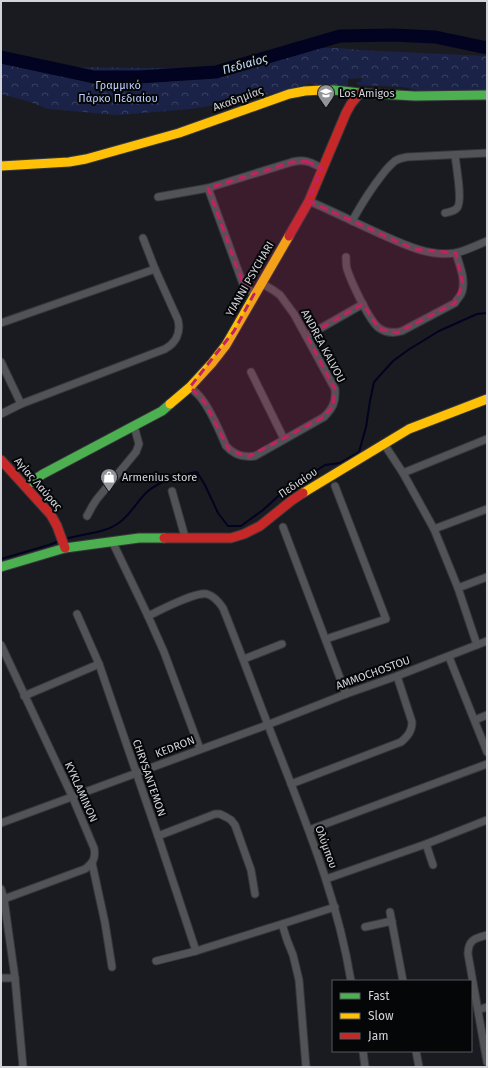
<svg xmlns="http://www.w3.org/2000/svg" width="488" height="1068" font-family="'Fira Sans',sans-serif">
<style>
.park{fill:url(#park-crowns)}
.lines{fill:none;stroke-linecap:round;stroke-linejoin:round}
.stream{stroke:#020321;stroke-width:2}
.river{stroke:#020321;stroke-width:13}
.street-casing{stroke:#36373b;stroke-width:9}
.fast-casing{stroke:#36373b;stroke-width:11}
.slow-casing{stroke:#36373b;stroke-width:11}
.jam-casing{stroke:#36373b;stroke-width:11}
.street{stroke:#525356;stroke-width:7}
.fast{stroke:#4caf50;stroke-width:9}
.slow{stroke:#ffc107;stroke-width:9}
.jam{stroke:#c62828;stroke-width:9}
.marked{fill:#c32161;fill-opacity:0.2;stroke:#c32161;stroke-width:3;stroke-dasharray:8 5;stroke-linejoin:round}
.labels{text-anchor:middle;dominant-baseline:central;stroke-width:4;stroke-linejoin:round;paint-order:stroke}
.park-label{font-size:11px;fill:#becdfc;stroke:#050608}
.poi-label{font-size:11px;fill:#d2d4d9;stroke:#050608;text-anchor:start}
.street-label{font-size:11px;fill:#d2d4d9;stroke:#050608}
.water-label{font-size:12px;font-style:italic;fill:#c3dbf6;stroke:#050608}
</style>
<defs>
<pattern id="park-crowns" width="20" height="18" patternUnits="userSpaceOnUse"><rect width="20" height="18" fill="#1a2347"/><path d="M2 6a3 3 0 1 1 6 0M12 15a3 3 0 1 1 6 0" fill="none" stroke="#3a4261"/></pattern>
</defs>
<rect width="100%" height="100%" fill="#1a1b20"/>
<polygon class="park" points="321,48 340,48 358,50 487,56 487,90 418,91 404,87 358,85 356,82 360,82 363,78 348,79 348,87 309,84 245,100 191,109 118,115 48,109 27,101 1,94 1,61 9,63 68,67 231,69 294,55"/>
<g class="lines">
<g class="stream">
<path d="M65,539C83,533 105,534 120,522C131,514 137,501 147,492C157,482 183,474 197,472L205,485L218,513L228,526H241L263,510L284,491L325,465L340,463L359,452L366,427L370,401L374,382L393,361L408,350L439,331L477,314L487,313"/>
<polyline points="1,559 49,545 59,541"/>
</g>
<polyline class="river" points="1,57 94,77 139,77 216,72 340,36 393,35 435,37 487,48"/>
<g class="street-casing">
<g id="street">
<polyline points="208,188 243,284 254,294"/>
<path d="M158,197L208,188L292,162C306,159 310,162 322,168"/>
<path d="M309,201C332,211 354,222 376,232C401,243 427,257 455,253C466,251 477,245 487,241"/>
<path d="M445,213C449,212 455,211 457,208C463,202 456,165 455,155"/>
<path d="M352,221C361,205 370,190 382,175C385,171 390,165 395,161C398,159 402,158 407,157L487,153"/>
<path d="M346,257C346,261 346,265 347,269C351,281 369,321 379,328C386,333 395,333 402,331L455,303C457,299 461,296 462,292C466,279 459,264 456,253"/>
<polyline points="1,323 155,269"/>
<polyline points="307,336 363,304"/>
<polyline points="1,362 21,404"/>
<polyline points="251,372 284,439"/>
<path d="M190,387C194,391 198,394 201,398C212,412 219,430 226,446C234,455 243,458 255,456L324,417C333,408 336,402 335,389L294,314L280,295L273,290L261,283"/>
<path d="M1,414L21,404L165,349C176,343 181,333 178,320L155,269L143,238"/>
<polyline points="384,444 403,473 434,529 458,588 477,645"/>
<polyline points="403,473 487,439"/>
<polyline points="172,491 185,537"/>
<polyline points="87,516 93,505 97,499 136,452 139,444 134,426"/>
<polyline points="283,527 346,694"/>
<polyline points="434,529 487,509"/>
<polyline points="112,541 148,616 164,652 200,749"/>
<polyline points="458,588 487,577"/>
<polyline points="77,614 99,664 158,836 196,951"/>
<path d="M148,616C161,610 194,592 207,594C214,596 219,602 223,608C243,658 261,708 281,758C310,833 338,902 351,981"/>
<polyline points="326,639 386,619 335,486"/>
<path d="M1,645L72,796L94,848C96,858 93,863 85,869L4,899"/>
<polyline points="449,657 487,752"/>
<polyline points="244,659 282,644"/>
<polyline points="24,696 99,664"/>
<polyline points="475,720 487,715"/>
<path d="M291,784L401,742C408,736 412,731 412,722L397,676"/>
<polyline points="1,823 267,725 346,694 397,676 487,641"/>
<polyline points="309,830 487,764"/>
<polyline points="158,836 215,814 220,814 226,817 231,820 235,825 251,870 255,894"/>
<polyline points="426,844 433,865"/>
<polyline points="92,863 105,923 112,967"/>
<polyline points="326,879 426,844 487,820"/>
<polyline points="1,889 4,899 15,978 23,1067"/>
<polyline points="390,912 403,981"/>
<polyline points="282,924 287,940 293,955 299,980 306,1067"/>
<polyline points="365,927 392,921"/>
<path d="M487,935C475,938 468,940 468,954L487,1062"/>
<polyline points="156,961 196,951 282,924 335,907"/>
<polyline points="1,978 15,978"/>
<polyline points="478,1010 487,1007"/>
<polyline points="363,1051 365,1067"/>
<polyline points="416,1051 419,1067"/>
</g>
</g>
<g class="fast-casing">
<g id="fast">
<polyline points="322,90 334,90 360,93 415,96 487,95"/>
<polyline points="25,486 43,474 162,411 170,404"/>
<polyline points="1,567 65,548 139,538 164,538"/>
</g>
</g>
<g class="slow-casing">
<g id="slow">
<polyline points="1,166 69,162 86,159 179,133 289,94 305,91 322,90"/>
<polyline points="170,404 190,387 212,363 226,345 289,236"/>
<polyline points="303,493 409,429 487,399"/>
</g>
</g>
<g class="jam-casing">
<g id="jam">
<polyline points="289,236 309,201 346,113 351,104 360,93"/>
<polyline points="1,460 51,515 57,526 65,548"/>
<polyline points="164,538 231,538 244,534 260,526 291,501 303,493"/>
</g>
</g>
<use href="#street" class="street"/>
<use href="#fast" class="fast"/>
<use href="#slow" class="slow"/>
<use href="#jam" class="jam"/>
</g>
<path class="marked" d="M306,161L322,168L309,201L414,249L456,253L463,284L455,303L397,333L379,329L363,304L307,336L335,389L333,406L324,417L248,457L229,450L205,403L190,387L234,331L254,294L243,284L208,188L292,162Z"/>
<defs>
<g id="school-pin" transform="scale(0.9)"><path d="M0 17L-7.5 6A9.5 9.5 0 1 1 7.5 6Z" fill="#929398" stroke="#050608"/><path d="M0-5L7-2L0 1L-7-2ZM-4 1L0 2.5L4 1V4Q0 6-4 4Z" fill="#fff"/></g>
<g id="shop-pin" transform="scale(0.9)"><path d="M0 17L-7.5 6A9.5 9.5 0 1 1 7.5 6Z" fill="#929398" stroke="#050608"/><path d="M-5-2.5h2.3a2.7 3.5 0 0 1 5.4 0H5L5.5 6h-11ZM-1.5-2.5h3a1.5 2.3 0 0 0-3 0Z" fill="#fff"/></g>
</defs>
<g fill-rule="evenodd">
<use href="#school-pin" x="326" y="93"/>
<use href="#shop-pin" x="109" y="477"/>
</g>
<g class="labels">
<g class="park-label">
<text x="118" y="85">Γραμμικό<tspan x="118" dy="13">Πάρκο Πεδιαίου</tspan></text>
</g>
<g class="poi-label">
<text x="339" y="93">Los Amigos</text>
<text x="122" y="477">Armenius store</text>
</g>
<g class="street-label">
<text transform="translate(238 99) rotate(-20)">Ακαδημίας</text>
<text transform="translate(250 279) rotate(-60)">YIANNI PSYCHARI</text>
<text transform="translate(323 346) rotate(62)">ANDREA KALVOU</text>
<text transform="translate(298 483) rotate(-34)">Πεδιαίου</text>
<text transform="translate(38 484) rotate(49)">Αγίας Λαύρας</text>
<text transform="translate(373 673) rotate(-20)">AMMOCHOSTOU</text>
<text transform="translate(175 747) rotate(-21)">KEDRON</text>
<text transform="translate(149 778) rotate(71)">CHRYSANTEMON</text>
<text transform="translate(81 792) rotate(66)">KYKLAMINON</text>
<text transform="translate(326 847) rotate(70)">Ολύμπου</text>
</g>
<g class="water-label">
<text transform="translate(245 64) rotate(-16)">Πεδιαίος</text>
</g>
</g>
<rect width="488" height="1068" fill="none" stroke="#d2d4d9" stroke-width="4"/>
<rect x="332" y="980" width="140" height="72" fill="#050608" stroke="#57585c"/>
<rect x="340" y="993" width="20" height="6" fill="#4caf50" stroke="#57585c"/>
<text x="368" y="1000" font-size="12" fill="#d2d4d9">Fast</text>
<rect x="340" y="1013" width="20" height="6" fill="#ffc107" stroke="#57585c"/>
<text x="368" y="1020" font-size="12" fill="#d2d4d9">Slow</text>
<rect x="340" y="1033" width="20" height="6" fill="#c62828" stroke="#57585c"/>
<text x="368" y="1040" font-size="12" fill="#d2d4d9">Jam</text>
</svg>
